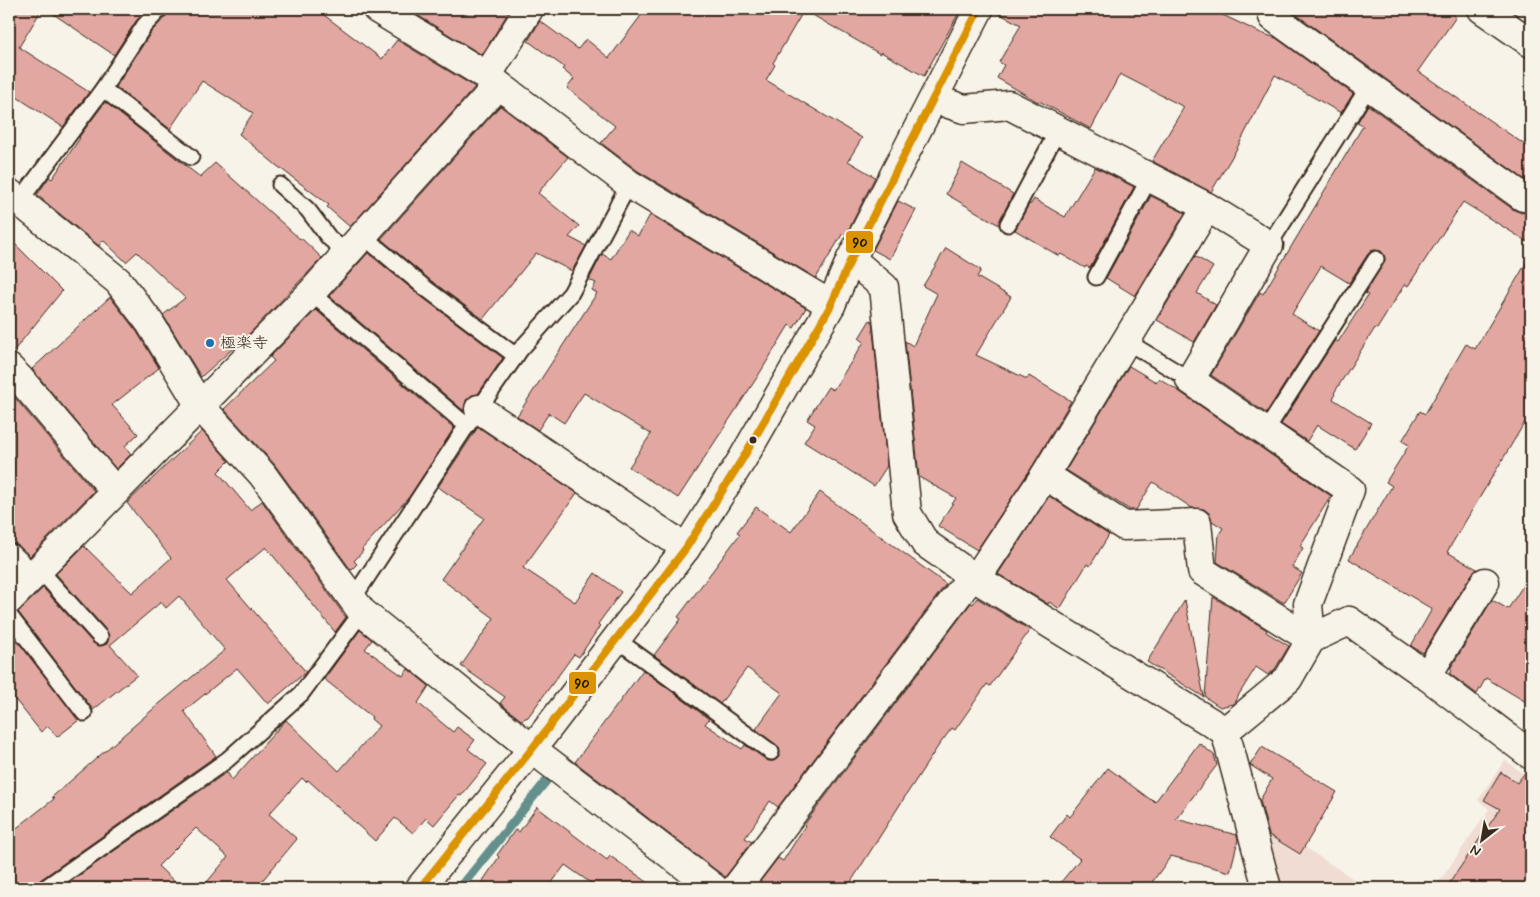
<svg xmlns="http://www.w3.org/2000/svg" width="1540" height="897" font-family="Mynerve,'Klee One',sans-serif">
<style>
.built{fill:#f1dcd3}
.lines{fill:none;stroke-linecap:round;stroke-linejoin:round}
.stream{stroke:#648f8c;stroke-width:9}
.building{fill:#e2a7a1;stroke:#3b2a1e}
.lane-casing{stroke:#3b2a1e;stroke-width:19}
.street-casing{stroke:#3b2a1e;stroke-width:31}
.primary-casing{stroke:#3b2a1e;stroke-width:31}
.lane{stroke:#f7f3e8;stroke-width:15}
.street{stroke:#f7f3e8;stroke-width:28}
.primary{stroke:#f7f3e8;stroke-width:28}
.bus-1-casing{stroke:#f7f3e8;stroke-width:11}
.bus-1{stroke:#db9304;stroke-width:8}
.poi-dot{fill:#1f6fb2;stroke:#f7f3e8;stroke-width:2}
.bus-dot{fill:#3b2a1e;stroke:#f7f3e8;stroke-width:2}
.labels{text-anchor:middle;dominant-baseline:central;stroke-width:4;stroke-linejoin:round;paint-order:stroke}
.poi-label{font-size:16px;fill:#3b2a1e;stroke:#f7f3e8;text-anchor:start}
.line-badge{stroke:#f7f3e8;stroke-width:2}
.pale-badge-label{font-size:14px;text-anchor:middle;font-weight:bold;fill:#111}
</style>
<rect width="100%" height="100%" fill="#f7f3e8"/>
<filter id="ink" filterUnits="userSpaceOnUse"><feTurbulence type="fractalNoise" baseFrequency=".02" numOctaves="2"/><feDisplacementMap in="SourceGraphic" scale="10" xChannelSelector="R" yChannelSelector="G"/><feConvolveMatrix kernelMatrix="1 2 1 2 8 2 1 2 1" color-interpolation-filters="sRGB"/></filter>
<g filter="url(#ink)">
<g class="built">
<polygon points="1505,760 1531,779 1531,888 1435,888 1489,809 1478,800"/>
<polygon points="1260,818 1367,888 1275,888"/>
</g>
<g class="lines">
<polyline class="stream" points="460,888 547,780"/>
</g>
<g class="building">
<polygon points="9,9 42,9 19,47 89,92 63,127 9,92"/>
<polygon points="46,9 147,9 136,21 114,55"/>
<polygon points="169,9 316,9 382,59 397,40 475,87 350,227 327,207 329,205 276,165 239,134 253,113 202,81 170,129 116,87 151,32 167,15"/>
<polygon points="422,9 502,9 508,13 482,55 417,15"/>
<polygon points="646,9 961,9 924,76 881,52 880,54 804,10 773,63 775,65 766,80 862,138 848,161 875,177 846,235 843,233 816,278 638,171 601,143 615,126 567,88 574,79 562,69 564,67 528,41 540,21 578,49 586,39 609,58"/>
<polygon points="995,9 1210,9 1261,33 1276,38 1353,94 1341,113 1275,75 1236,150 1211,192 1152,161 1184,107 1120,74 1091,129 1039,101 1038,102 997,78 1004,65 999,62 1021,25 994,11"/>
<polygon points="1301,9 1444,9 1456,17 1418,71 1531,149 1531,184 1297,15"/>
<polygon points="105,102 200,177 215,163 300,239 301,238 322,258 249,334 201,377 163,315 185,298 137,252 126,262 103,240 99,246 37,195 49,177 52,179 80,138 79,137"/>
<polygon points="1368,105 1514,210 1522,213 1531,210 1531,244 1463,202 1408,286 1405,284 1377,329 1375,328 1334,393 1335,394 1333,399 1371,423 1355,449 1317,425 1307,441 1281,424 1335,340 1338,342 1368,295 1365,293 1385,260 1384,255 1381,251 1372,250 1368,254 1349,283 1321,266 1292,314 1319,331 1266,413 1211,375 1260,292 1263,294 1363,126 1357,123"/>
<polygon points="500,106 568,157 538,193 579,226 569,237 586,246 572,271 536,253 483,319 430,280 381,239"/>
<polygon points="962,163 1013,194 1000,220 999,225 946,194"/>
<polygon points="1095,167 1134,187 1090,268 1086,266 1085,268 1061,254 1059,256 1015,230 1029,204 1031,204 1034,199 1065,217"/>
<polygon points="1151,196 1185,213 1135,296 1106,278"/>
<polygon points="898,201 916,210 890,259 873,250"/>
<polygon points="650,215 806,308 794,328 789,325 758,376 678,498 629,467 651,434 584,393 564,423 549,413 538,430 517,416 597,293 592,290 596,283 589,280 602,254 611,259 629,230 638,236"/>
<polygon points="9,238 62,291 12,353 9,353"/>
<polygon points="946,248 981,270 977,277 1011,297 976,355 1027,379 1029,376 1071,401 1032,467 977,550 938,526 956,498 919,477 905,341 913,346 937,294 923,286"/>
<polygon points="368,253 418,294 503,358 478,394 472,395 466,400 464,411 329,296"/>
<polygon points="1531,255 1531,412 1447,552 1477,569 1472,574 1423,653 1411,646 1432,609 1349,559 1392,486 1386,482 1409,445 1402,441 1420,411 1425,414 1466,344 1475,349"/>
<polygon points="1195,256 1213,267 1197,293 1216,305 1194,342 1157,320"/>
<polygon points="110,297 137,332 159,368 112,405 138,434 125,446 131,454 116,469 32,369"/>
<polygon points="316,310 454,428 410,496 362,549 363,551 354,561 357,564 351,570 275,465 224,409 274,361 270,357"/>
<polygon points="870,320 872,321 887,466 874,486 804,442 815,425 807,420 828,387 833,390 864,342 859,338"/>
<polygon points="1129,366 1156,382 1159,378 1180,392 1331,496 1300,546 1303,548 1292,567 1302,573 1284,603 1217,562 1219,534 1223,528 1212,521 1210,514 1204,509 1192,508 1153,482 1136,510 1130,510 1066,470"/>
<polygon points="9,391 94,491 30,556 19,546 13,543 9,543"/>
<polygon points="478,427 577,493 523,568 575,602 595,573 621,592 598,624 600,626 579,657 574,654 528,717 521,720 500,703 505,697 461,666 494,618 441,579 484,518 438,487"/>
<polygon points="202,431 229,461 218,472 250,510 262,501 342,612 341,612 346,617 335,632 266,547 227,580 306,672 268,704 237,668 184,711 216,756 40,880 36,888 9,888 9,834 54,799 52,797 159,704 225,650 179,596 166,608 161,602 110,645 137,675 93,710 18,612 43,588 93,643 101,646 107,644 109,636 107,631 56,574 84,546 132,593 171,558 127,503"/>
<polygon points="820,492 946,584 778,807 770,801 745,838 752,842 725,877 575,762 643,670 709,719 705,724 742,749 745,745 770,761 774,761 778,758 780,753 779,748 756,729 782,693 747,668 720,704 654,655 681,619 678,617 740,534 737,532 756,507 791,532"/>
<polygon points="1049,496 1109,535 1090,566 1087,564 1060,609 1049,602 1048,604 998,574"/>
<polygon points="1531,573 1531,705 1486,678 1477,694 1450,674 1452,670 1450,669 1492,600 1508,609"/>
<polygon points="1213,597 1267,630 1266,632 1289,646 1275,669 1268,675 1256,667 1233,704 1220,707 1205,697"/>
<polygon points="977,598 1030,630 990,686 987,684 955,730 952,728 939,745 908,792 847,888 755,888 778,858 783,861 805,826 804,825 971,603 973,604"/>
<polygon points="1185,600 1204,697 1147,662"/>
<polygon points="9,630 79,720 57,737 48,726 41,732 9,692"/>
<polygon points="360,630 372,640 365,649 403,676 408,669 429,686 418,703 453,732 457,727 475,740 468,749 487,764 461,796 459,795 434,825 426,818 413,833 395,818 375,841 308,780 306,782 302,778 269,814 297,839 256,888 202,888 228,857 196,828 158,866 181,888 61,888 227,772 232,780 286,720 339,771 379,726 371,719 372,717 324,679"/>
<polygon points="1199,743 1214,755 1217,765 1176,819 1237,835 1238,840 1230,872 1171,856 1148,888 1056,888 1080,859 1050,837 1067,814 1070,817 1108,768 1151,800 1152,799 1155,802"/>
<polygon points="1262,747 1337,792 1300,854 1269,835 1260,800 1272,779 1250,765"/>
<polygon points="1527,770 1531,770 1531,888 1446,888 1500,809 1484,800 1501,772 1517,783"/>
<polygon points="537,807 607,860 610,856 656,888 598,888 565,865 548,888 478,888 499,857 497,855 515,830 519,832"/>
</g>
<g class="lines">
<g class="lane-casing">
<g id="lane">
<polyline points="103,89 191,157"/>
<polyline points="280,185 308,210 329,238 347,253"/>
<polyline points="19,202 103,89 144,26 160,9"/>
<polyline points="1008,224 1058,130"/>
<polyline points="363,236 424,287 516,356"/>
<polyline points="1269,245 1369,86"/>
<polyline points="1096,277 1150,177"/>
<polyline points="311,293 467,426"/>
<polyline points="1126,341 1190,380"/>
<polyline points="1265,432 1376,259"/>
<polyline points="39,569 100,637"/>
<polyline points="352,600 462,433 520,350 571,293 629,184"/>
<polyline points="9,615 84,713"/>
<polyline points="616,639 771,752"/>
<polyline points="45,888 227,760 301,694 362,612"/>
</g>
</g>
<g class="street-casing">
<g id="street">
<polyline points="377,9 487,76 629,184 831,305"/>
<polyline points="1276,9 1273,17 1523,197"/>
<polyline points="1482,9 1531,43"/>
<polyline points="487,76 529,9"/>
<polyline points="934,99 964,109 1009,105 1207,207 1269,245 1190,380 1350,490 1308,604 1311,639"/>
<polyline points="9,193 118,281 150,323 200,406 262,474 362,612 532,749 714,888"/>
<polyline points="851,259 884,287 907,513 925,543 972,576 1225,731 1267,888"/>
<polyline points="9,368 20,379 115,491"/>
<polyline points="479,409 686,548"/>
<polyline points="1045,475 1124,526 1197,523 1202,571 1311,639"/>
<polyline points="9,558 30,578"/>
<polyline points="976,579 1045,475 1207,207"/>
<polyline points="9,600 311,293 498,85"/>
<polyline points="1427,676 1485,582"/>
<polyline points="1225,731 1288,679 1311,639 1349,621 1427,676 1531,755"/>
<polyline points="736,888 972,576"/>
</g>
</g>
<g class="primary-casing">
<polyline id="primary" points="420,888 532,749 686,548 743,458 831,305 851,259 979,9"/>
</g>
<use href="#lane" class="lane"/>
<use href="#street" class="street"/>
<use href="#primary" class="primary"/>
<g class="bus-1-casing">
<polyline id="bus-1" points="420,888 532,749 686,548 743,458 831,305 851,259 979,9"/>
</g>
<use href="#bus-1" class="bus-1"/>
</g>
</g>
<circle class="poi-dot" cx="210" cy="343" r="5"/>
<circle class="bus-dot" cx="753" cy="440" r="4.5"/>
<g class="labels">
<g class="poi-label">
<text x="220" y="343">極楽寺</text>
</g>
</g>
<g class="line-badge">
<rect x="845" y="230" width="29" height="24" rx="5" fill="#db9304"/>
<rect x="568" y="671" width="29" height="24" rx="5" fill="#db9304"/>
</g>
<g class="pale-badge-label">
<text x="860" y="247">90</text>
<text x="582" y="688">90</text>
</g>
<rect width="1540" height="897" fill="none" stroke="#f7f3e8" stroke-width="30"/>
<rect x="15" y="15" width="1510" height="867" fill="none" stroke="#3b2a1e" stroke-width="2" filter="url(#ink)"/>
<g transform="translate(1482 840) rotate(211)" stroke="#f7f3e8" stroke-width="4" paint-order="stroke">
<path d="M0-4L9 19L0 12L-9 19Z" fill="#3b2a1e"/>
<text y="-8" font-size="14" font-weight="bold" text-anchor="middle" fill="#3b2a1e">N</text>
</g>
</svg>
